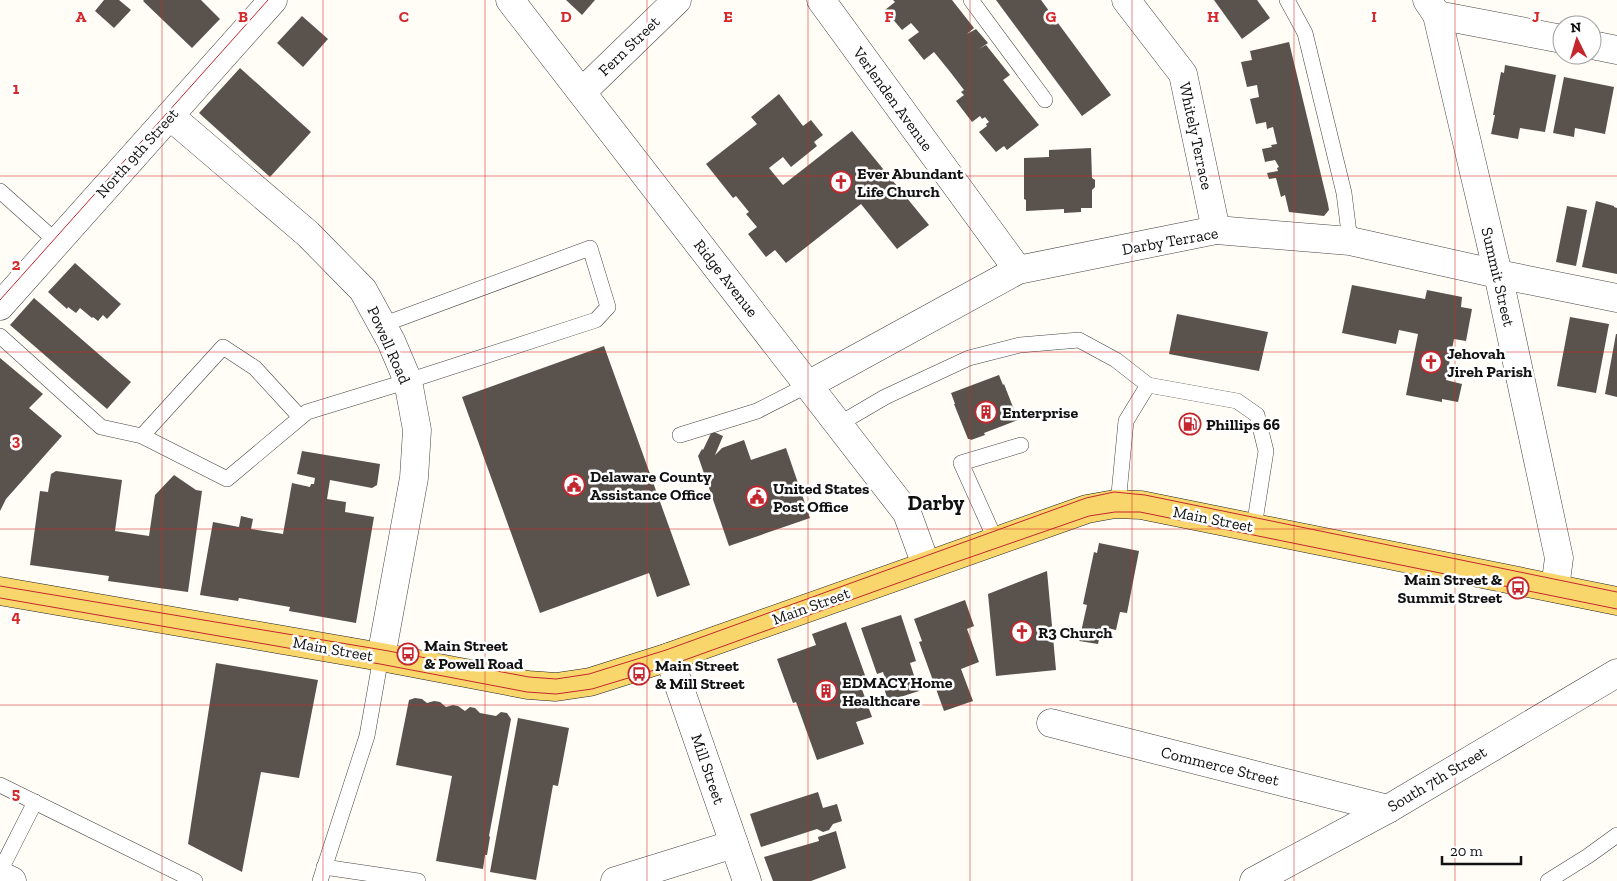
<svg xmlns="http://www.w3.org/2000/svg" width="1617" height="881" font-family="'Zilla Slab',serif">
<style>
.building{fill:#5a524d}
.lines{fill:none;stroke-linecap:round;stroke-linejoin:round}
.lane-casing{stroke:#444;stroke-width:16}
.street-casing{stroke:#444;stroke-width:29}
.primary-casing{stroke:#222;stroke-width:29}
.lane{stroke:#fff;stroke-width:15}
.street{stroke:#fff;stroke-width:28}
.primary{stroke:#f9d66b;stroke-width:28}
.tram{stroke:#c4262e;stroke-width:1}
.grid{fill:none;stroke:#d62828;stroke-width:1;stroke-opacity:0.55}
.labels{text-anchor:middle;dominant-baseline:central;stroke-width:5;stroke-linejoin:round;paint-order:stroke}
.street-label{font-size:16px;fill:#111;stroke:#fff}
.poi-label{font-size:16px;font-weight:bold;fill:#111;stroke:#fff;text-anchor:start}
.district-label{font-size:21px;font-weight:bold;fill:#111;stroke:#fff}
.grid-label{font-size:16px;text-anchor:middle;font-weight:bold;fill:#d62828;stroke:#fff;stroke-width:5;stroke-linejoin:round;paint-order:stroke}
</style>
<rect width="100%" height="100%" fill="#fffdf5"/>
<g class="building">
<polygon points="104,0 119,0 131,10 114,28 95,11"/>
<polygon points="144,0 201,0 220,19 192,48 143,1"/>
<polygon points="566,0 595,0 582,15"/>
<polygon points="893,0 952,0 974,28 967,34 976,29 988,43 979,49 986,45 1010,75 1003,80 1039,125 1007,150 1004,146 996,152 979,132 987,126 986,124 989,122 985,117 982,119 980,116 972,122 956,101 964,95 961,92 964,90 951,73 934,52 924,60 908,40 919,32 911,23 902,30 885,10 895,2"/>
<polygon points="996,0 1041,0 1111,95 1082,116"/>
<polygon points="1214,0 1257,0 1270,18 1242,39"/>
<polygon points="302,16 328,39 303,67 277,43"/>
<polygon points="1289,42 1328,204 1329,210 1324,216 1289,212 1285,195 1281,197 1276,178 1269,179 1267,173 1278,171 1277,168 1279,167 1275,160 1265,162 1262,149 1272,147 1271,145 1277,144 1273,127 1267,129 1266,122 1256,124 1250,99 1259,97 1257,85 1247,87 1241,62 1252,60 1250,51"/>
<polygon points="1505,65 1556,75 1545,132 1520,128 1518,139 1491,134 1495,115 1493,115 1501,72 1504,73"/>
<polygon points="240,68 311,132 270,177 199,113"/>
<polygon points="1564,77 1614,87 1605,134 1575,128 1574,137 1553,133"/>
<polygon points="779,94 803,126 811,120 823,135 814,142 817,146 791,167 783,157 769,168 783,185 852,131 929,225 897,249 861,204 786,263 775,250 766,257 748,234 757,227 746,214 749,212 736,196 733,198 706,164 757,124 751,117"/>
<polygon points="1091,148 1092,178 1095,180 1095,187 1092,190 1092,208 1081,208 1081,212 1064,213 1064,209 1026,211 1026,200 1024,199 1024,158 1049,157 1049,150"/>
<polygon points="1596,201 1614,206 1614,207 1617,208 1617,274 1582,267"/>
<polygon points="1567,206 1587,210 1576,266 1556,262"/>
<polygon points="75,263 121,304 107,319 103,315 98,321 93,317 92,318 80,308 76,313 68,307 67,309 48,292"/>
<polygon points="1352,285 1425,299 1427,290 1462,297 1461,307 1472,309 1466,341 1454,339 1446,380 1462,384 1458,402 1442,399 1442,402 1406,395 1418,334 1399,330 1396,344 1342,333"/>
<polygon points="34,298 131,382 107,409 10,325"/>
<polygon points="1177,314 1268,332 1259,371 1169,354"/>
<polygon points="1570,317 1609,324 1596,393 1557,386"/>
<polygon points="1616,334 1617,334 1617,397 1605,394"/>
<polygon points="604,346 690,585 657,597 649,573 540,613 462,397"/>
<polygon points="0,358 43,394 29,408 62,436 6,499 0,511"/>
<polygon points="999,375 1003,385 1004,384 1018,420 984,433 985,435 971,440 970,439 968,439 954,404 955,404 951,393"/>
<polygon points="712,431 723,436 715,455 722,448 744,440 751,460 786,448 810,518 729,546 698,456 702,449 703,450"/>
<polygon points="302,451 380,464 377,485 372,488 330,480 327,499 346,502 345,512 374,517 356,623 289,611 290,607 239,598 238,601 200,595 213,522 239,527 241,516 253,519 251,529 283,534 292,483 310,487 311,484 314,484 315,478 297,474"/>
<polygon points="56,471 122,480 115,531 149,536 155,495 174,475 196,490 202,491 188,592 108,581 109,576 30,565 40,491 48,492 51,474"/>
<polygon points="1099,543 1139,551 1127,613 1120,612 1116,630 1102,627 1098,644 1079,641 1087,605 1083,604 1094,552 1097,553"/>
<polygon points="1047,571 1056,670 996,676 988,594"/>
<polygon points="965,600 974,626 967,629 979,662 961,669 973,701 944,711 919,642 922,641 914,619"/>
<polygon points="901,615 916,661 910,663 919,691 888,701 884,688 888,687 883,672 877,674 861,628"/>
<polygon points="846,622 866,678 859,681 872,717 856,722 864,744 817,760 796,702 793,703 777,659 816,645 812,634"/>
<polygon points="216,663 318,680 299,778 261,772 242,872 188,844"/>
<polygon points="415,698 422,699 427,703 434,701 440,702 446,707 453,705 458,706 465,711 470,707 475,708 480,713 496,716 501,712 507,713 511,719 489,836 490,837 487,855 485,855 483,869 436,861 452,776 396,765 409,700"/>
<polygon points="518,718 569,728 558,786 553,785 536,880 490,872"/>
<polygon points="818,792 823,808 837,804 842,821 833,824 829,830 823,832 817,829 761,847 750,814"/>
<polygon points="836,831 846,868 811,881 773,881 764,857 819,841 818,837"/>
</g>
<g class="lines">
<g class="lane-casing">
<g id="lane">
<polyline points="971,0 1045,100"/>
<polyline points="1287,0 1305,33 1344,193 1350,241"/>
<polyline points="0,191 57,242"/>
<polyline points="0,336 101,427 142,436 227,479 307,412 408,381 596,320 608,307 590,248 382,325"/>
<polyline points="839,424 885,397 969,358 1020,345 1079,340 1116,360 1148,385 1237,401 1257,415 1266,451 1254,527"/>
<polyline points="680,435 757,411 808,385"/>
<polyline points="142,436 223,347 255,368 300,417"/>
<polyline points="1118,504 1126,421 1148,385"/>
<polyline points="996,541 961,463 1021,445"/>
<polyline points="0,785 195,881"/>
<polyline points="324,867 418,881"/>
<polyline points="0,871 35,802"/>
<polyline points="320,881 367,736 381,657"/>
<polyline points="1548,881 1588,856 1617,835"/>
</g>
</g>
<g class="street-casing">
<g id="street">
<polyline points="510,0 907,513 926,565"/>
<polyline points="821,0 1018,270"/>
<polyline points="1126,0 1183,74 1216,230"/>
<polyline points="1427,0 1437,15 1498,274 1559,558 1555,588"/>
<polyline points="1437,15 1562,39"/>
<polyline points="1592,45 1617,50"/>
<polyline points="582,92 677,0"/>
<polyline points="170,116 308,234 363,290 391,341 408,381 417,430 414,478 381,657"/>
<polyline points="0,306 273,0"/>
<polyline points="808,385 1018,270 1216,230 1350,241 1498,274 1617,298"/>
<polyline points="669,657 747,881"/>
<polyline points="1051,723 1388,809"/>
<polyline points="0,875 12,881"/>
<polyline points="615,881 734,844"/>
<polyline points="1254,881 1388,809 1617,673"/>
</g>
</g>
<g class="primary-casing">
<polyline id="primary" points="0,591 381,657 528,685 556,687 590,682 669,657 1087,509 1115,504 1141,505 1617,601"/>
</g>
<use href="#lane" class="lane"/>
<use href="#street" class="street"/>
<use href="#primary" class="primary"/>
<g class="tram">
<polyline points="0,300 268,0"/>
<polyline points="0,586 383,650 529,677 556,679 589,674 666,650 1086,498 1114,492 1145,495 1617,592"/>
<polyline points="0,598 380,664 527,692 556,694 592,689 671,665 945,566 1089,516 1115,512 1140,512 1617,609"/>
</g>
</g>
<path class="grid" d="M162,0V881M323,0V881M485,0V881M647,0V881M808,0V881M970,0V881M1132,0V881M1294,0V881M1455,0V881M0,176H1617M0,352H1617M0,529H1617M0,705H1617"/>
<defs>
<g id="church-ring" transform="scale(1.125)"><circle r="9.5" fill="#fff" stroke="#c4262e" stroke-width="1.5"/><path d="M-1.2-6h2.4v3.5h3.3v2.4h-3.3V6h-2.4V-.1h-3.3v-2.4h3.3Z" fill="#c4262e"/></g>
<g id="building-ring" transform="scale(1.125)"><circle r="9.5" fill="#fff" stroke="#c4262e" stroke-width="1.5"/><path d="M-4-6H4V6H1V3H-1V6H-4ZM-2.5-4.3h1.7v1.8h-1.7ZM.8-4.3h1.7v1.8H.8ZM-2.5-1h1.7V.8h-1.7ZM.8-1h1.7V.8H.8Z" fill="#c4262e"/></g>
<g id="fuel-ring" transform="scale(1.125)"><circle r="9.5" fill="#fff" stroke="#c4262e" stroke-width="1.5"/><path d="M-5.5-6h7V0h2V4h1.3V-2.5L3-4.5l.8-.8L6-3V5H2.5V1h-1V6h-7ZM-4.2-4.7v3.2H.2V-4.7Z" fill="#c4262e"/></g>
<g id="civic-ring" transform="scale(1.125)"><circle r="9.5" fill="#fff" stroke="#c4262e" stroke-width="1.5"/><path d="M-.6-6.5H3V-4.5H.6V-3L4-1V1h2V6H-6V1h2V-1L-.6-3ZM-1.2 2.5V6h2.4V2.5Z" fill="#c4262e"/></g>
<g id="bus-ring" transform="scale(1.125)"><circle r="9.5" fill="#fff" stroke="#c4262e" stroke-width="1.5"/><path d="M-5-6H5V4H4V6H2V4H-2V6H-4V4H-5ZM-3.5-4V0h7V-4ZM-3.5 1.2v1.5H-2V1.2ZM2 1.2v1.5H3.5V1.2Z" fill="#c4262e"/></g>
</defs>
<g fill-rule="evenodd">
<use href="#church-ring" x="841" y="182"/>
<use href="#church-ring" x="1431" y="362"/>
<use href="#building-ring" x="986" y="412"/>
<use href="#fuel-ring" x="1190" y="424"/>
<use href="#civic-ring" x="574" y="485"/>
<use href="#civic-ring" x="757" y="497"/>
<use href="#bus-ring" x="1518" y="588"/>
<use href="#church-ring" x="1022" y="632"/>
<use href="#bus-ring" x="408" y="654"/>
<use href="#bus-ring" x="639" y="674"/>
<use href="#building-ring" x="826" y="691"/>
</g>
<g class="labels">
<g class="street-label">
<text transform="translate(629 46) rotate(-44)">Fern Street</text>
<text transform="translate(893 99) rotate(54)">Verlenden Avenue</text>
<text transform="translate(1196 136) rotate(78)">Whitely Terrace</text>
<text transform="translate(137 153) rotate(-48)">North 9th Street</text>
<text transform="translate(1170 241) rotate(-10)">Darby Terrace</text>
<text transform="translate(1498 277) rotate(77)">Summit Street</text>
<text transform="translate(726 278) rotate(52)">Ridge Avenue</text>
<text transform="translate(389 345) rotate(66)">Powell Road</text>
<text transform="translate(1213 519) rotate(11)">Main Street</text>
<text transform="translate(811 606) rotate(-20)">Main Street</text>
<text transform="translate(333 649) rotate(10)">Main Street</text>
<text transform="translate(1220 766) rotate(14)">Commerce Street</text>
<text transform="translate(708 769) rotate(71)">Mill Street</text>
<text transform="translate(1437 779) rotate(-31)">South 7th Street</text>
</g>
<g class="poi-label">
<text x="857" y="173">Ever Abundant<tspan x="857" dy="18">Life Church</tspan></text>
<text x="1447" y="353">Jehovah<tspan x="1447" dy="18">Jireh Parish</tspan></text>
<text x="1002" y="412">Enterprise</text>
<text x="1206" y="424">Phillips 66</text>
<text x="590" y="476">Delaware County<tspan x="590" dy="18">Assistance Office</tspan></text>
<text x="773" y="488">United States<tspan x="773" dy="18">Post Office</tspan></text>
<text x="1502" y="579" text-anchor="end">Main Street &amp;<tspan x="1502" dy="18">Summit Street</tspan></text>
<text x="1038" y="632">R3 Church</text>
<text x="424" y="645">Main Street<tspan x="424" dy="18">&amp; Powell Road</tspan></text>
<text x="655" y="665">Main Street<tspan x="655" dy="18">&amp; Mill Street</tspan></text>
<text x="842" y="682">EDMACY Home<tspan x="842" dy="18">Healthcare</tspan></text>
</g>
<g class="district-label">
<text x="936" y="502">Darby</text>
</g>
</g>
<g class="grid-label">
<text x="81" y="22">A</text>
<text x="243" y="22">B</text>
<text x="404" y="22">C</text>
<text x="566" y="22">D</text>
<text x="728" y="22">E</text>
<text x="889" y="22">F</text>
<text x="1051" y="22">G</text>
<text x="1213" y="22">H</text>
<text x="1374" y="22">I</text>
<text x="1536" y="22">J</text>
<text x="16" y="94">1</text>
<text x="16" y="270">2</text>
<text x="16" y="446">3</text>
<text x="16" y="622">4</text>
<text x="16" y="799">5</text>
</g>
<g transform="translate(1577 40) rotate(355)"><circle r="24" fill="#ffffff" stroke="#a0a0a0"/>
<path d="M0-4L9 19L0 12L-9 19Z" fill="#c4262e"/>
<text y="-8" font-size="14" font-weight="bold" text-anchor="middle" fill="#111111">N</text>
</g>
<path d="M1442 856v8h79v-8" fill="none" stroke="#111111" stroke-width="2.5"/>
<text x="1450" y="856" font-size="15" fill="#111111" stroke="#ffffff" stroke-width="4" paint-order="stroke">20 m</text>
</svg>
